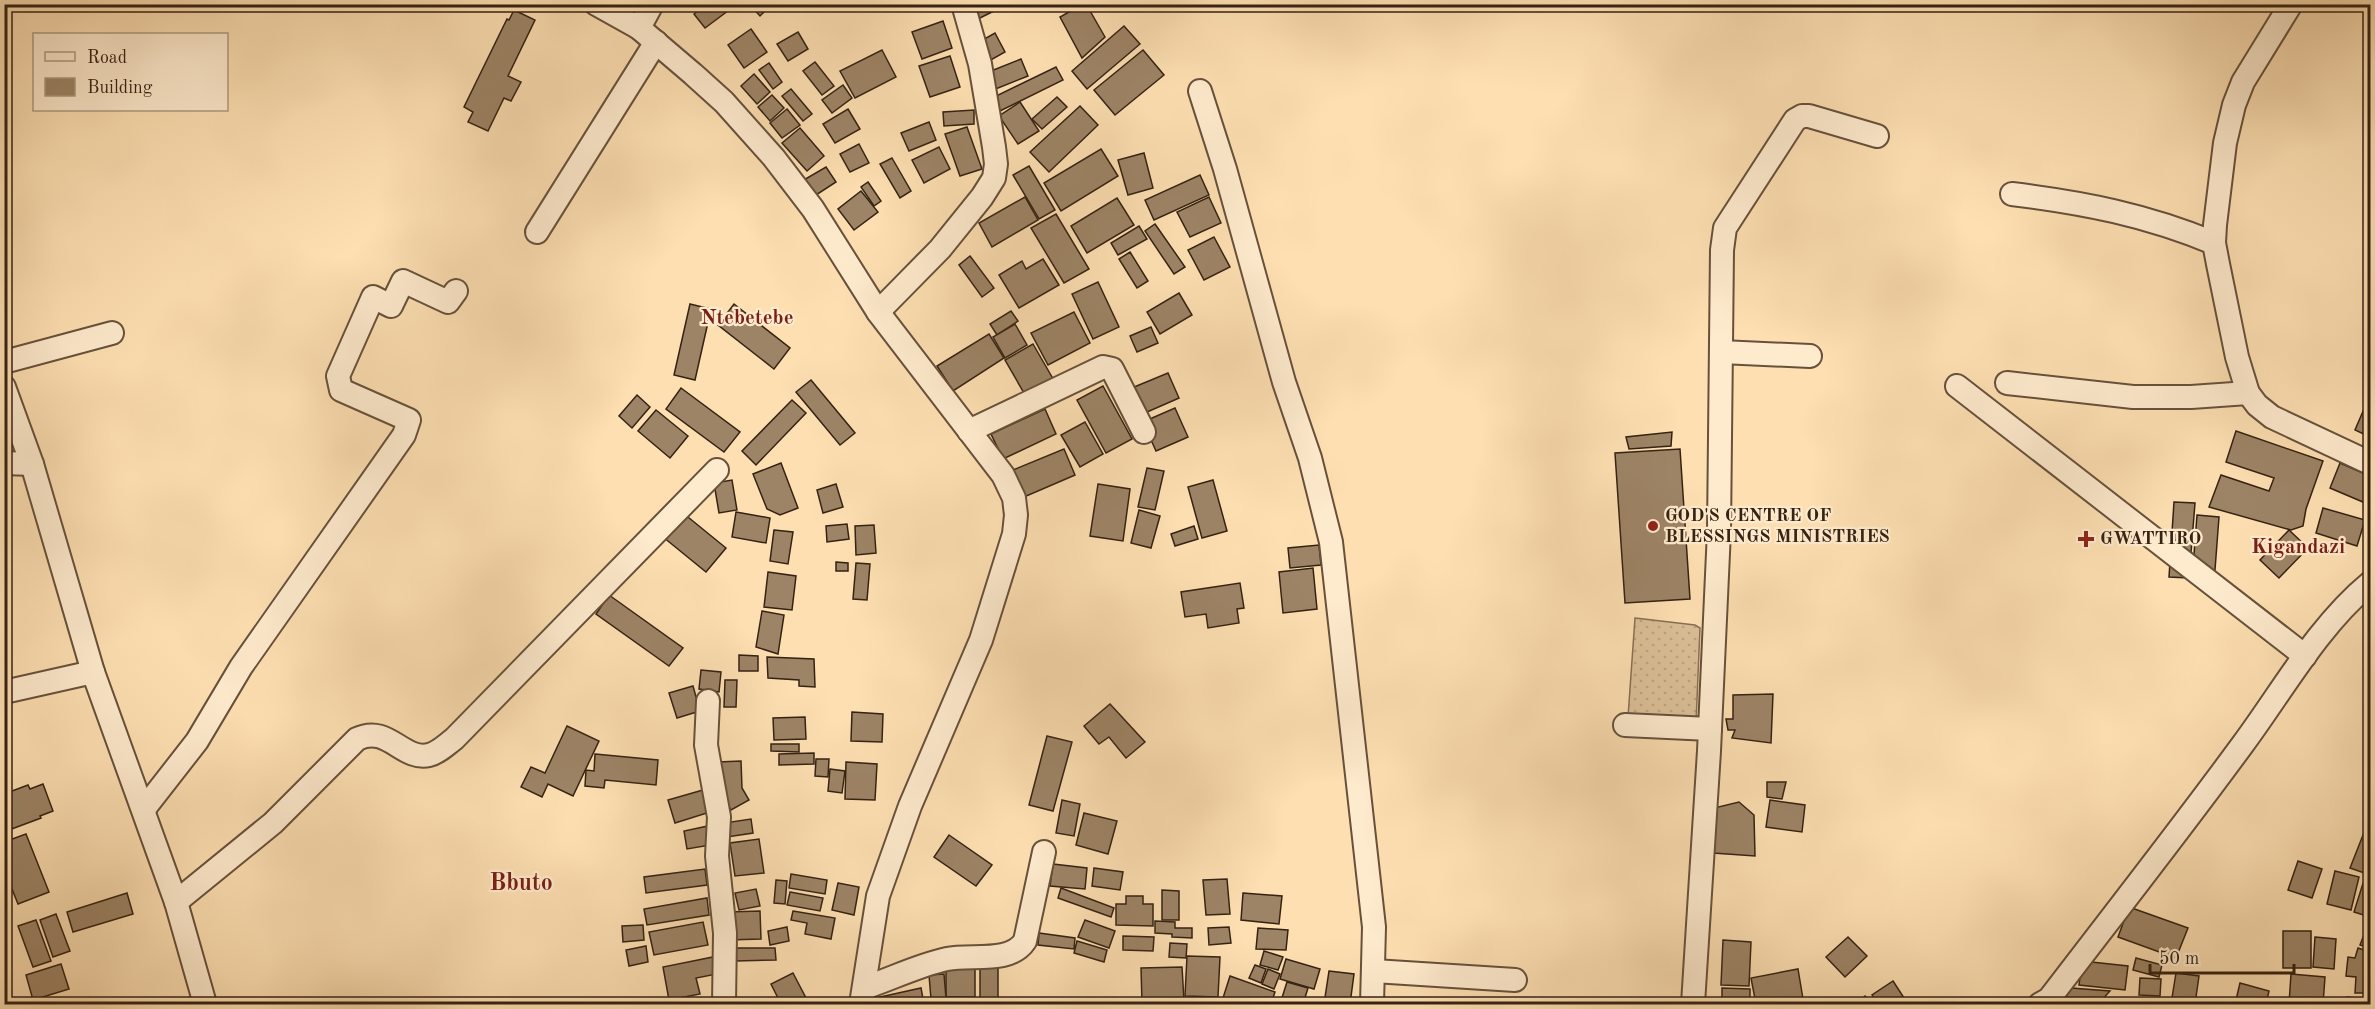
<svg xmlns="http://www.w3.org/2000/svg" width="2375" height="1009" font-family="'Old Standard TT',serif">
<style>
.garden{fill:url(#garden-dots);stroke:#887055;stroke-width:1.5}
.building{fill:#9d8466;stroke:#352213;stroke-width:1.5}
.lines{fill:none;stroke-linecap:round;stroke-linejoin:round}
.minor-casing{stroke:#67513b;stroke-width:26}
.minor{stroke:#feeacd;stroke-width:22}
.poi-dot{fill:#8f2418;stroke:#feeacd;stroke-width:2}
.labels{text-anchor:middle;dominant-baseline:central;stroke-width:4.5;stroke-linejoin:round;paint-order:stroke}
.poi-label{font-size:18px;font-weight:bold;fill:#352213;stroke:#feeacd;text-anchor:start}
.quarter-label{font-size:21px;font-weight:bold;fill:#7a1f14;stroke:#feeacd}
.district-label{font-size:24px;font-weight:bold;fill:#7a1f14;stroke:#feeacd}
</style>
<defs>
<pattern id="garden-dots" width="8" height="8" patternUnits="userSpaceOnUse" patternTransform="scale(1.5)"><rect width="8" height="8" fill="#dbbf97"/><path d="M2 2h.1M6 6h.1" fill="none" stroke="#bda481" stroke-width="1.8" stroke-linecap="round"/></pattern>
</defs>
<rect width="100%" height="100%" fill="#fddfb2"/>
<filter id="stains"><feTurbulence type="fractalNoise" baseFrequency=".00333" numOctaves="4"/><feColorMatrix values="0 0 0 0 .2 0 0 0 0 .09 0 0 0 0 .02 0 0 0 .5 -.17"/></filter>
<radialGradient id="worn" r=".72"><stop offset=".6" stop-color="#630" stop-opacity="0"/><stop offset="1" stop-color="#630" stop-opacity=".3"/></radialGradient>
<polygon class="garden" points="1635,618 1695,625 1700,628 1696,723 1628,717"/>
<g class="building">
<polygon points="706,4 731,4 733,7 705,28 694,14"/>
<polygon points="749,4 772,4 760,16"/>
<polygon points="968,4 1008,4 976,20"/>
<polygon points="1083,4 1086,4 1105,37 1082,58 1060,17"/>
<polygon points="514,10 535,20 508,76 521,82 511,101 504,98 488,131 468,122 473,112 464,107 507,19 509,20"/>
<polygon points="943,21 952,48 922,59 912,32"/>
<polygon points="1124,26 1140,44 1087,89 1072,71"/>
<polygon points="751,29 767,52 744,68 728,45"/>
<polygon points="798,32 808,49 788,61 777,44"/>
<polygon points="995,33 1005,52 989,61 979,42"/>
<polygon points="882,50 896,77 855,98 840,71"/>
<polygon points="1143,50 1164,75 1115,115 1094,90"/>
<polygon points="950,56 960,87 930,97 919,66"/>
<polygon points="1021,59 1028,76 993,90 986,73"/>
<polygon points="815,62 834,86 822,95 803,71"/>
<polygon points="769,63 782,82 773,89 759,70"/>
<polygon points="1056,67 1063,80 998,112 992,98"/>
<polygon points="754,74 770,92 757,104 741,86"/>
<polygon points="843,85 852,98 832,113 822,100"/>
<polygon points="791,89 812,114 803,121 782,96"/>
<polygon points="772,95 784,108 770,121 758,107"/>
<polygon points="1057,97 1067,107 1042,129 1032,119"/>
<polygon points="1020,102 1039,131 1018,144 999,116"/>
<polygon points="1080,106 1098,125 1049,172 1030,152"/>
<polygon points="787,109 800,125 782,138 770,123"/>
<polygon points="848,109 860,129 835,143 823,124"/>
<polygon points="974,110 974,124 944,126 943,112"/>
<polygon points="929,122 936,140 909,151 901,133"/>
<polygon points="967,127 982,169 960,176 945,134"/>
<polygon points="800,128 824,156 807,171 782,143"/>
<polygon points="859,144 869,163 850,172 840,154"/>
<polygon points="939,147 950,169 924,183 912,160"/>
<polygon points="1101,149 1118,176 1061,211 1044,183"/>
<polygon points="1144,153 1153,188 1128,195 1118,160"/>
<polygon points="892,158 911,191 900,198 880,164"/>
<polygon points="1029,166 1055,210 1039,219 1013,175"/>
<polygon points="826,167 836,182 813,197 802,181"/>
<polygon points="1200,175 1209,195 1154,220 1145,200"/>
<polygon points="868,182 881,201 874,206 861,187"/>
<polygon points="861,191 878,212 854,230 838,209"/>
<polygon points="1025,197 1038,220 992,247 979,223"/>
<polygon points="1209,197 1221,223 1190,237 1177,212"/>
<polygon points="1117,198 1134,225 1087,253 1071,226"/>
<polygon points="1056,214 1089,269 1064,283 1031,228"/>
<polygon points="1155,224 1185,267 1174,274 1145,231"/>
<polygon points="1139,226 1147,239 1118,255 1111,243"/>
<polygon points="1214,237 1230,267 1204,280 1188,250"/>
<polygon points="1130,252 1148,281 1137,288 1119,259"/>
<polygon points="970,256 994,288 982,297 959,265"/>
<polygon points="1043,259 1059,285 1019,308 999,275 1022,261 1026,269"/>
<polygon points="1098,282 1119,327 1093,339 1072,294"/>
<polygon points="1179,293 1192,315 1160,334 1147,312"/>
<polygon points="690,304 711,309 695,380 674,375"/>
<polygon points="734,304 790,348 774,369 718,325"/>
<polygon points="1011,311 1018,321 997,335 990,324"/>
<polygon points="1074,312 1090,343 1048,365 1031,333"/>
<polygon points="1015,324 1027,345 1005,358 993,337"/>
<polygon points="1151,327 1158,343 1137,352 1130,336"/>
<polygon points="989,334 1004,358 953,391 937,366"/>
<polygon points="1033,344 1056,384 1028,400 1005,360"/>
<polygon points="1168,373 1179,398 1138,416 1127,390"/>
<polygon points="811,380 855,433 840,445 796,392"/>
<polygon points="1103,386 1132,439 1106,453 1077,400"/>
<polygon points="681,388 740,432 724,452 666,409"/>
<polygon points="637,395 650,407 632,428 619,416"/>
<polygon points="2370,395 2370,437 2355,430"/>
<polygon points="792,400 806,413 756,465 742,451"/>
<polygon points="1175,408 1188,437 1156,451 1143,422"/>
<polygon points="1045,409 1056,434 1003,459 991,434"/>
<polygon points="656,410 688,436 670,458 638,431"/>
<polygon points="1085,422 1103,454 1080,467 1061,435"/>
<polygon points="2236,431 2323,461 2306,509 2303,526 2291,530 2209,507 2221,475 2269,491 2274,478 2226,462"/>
<polygon points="1672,432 1671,446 1629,449 1626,437"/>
<polygon points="1064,449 1075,475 1024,497 1013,470"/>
<polygon points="1680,449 1690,599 1625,603 1615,453"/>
<polygon points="781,463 798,508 780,515 767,509 753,474"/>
<polygon points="2340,463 2370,476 2370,505 2330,488"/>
<polygon points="1147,468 1164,471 1155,510 1138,507"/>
<polygon points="732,480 737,510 719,513 714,483"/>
<polygon points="1213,480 1227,531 1202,538 1188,487"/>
<polygon points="836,484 843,507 823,513 817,490"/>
<polygon points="1098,484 1130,489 1123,541 1090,536"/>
<polygon points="2174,502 2195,503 2189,578 2169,577"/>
<polygon points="2323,508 2365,520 2357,546 2316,533"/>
<polygon points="1139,510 1160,516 1151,548 1131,543"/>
<polygon points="736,512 770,518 766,543 732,537"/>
<polygon points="683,513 726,548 706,572 663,537"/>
<polygon points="2197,515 2219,517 2214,583 2192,581"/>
<polygon points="847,524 849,539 827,542 826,526"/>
<polygon points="874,525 876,553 856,555 855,526"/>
<polygon points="1194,526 1198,539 1175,546 1171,534"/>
<polygon points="774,530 793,532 788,564 770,561"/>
<polygon points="2289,530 2308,548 2279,578 2260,560"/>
<polygon points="1319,545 1321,565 1290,568 1288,548"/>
<polygon points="836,562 848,563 848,571 836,571"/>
<polygon points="856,563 870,564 867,600 853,599"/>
<polygon points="1313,568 1317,609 1283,613 1279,572"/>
<polygon points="768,572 796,576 792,610 764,607"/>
<polygon points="1240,583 1244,608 1237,609 1239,623 1208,628 1206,614 1185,617 1181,592"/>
<polygon points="609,595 683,648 669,666 596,614"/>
<polygon points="762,611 784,615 778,654 756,647"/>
<polygon points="739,655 758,656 758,671 739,671"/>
<polygon points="767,657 814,659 815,687 799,686 799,680 768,678"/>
<polygon points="701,670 721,672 719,692 699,689"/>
<polygon points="725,680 737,680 736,707 724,707"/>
<polygon points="693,686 700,711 677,718 669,693"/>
<polygon points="1773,694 1771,743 1732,738 1735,730 1728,730 1726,719 1733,719 1733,695"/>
<polygon points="1110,704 1145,742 1126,758 1109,737 1099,744 1084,726"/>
<polygon points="852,712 883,714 882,742 851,741"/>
<polygon points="805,717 806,739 774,740 773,718"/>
<polygon points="567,726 599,741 573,796 548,784 542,797 521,787 531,767 545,773"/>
<polygon points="1047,736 1072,742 1053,811 1029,805"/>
<polygon points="771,744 799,744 799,752 771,751"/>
<polygon points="814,753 814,764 779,765 779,754"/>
<polygon points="595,754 658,760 656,785 605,780 604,788 585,786 586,770 594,771"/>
<polygon points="816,759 829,759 828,777 815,776"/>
<polygon points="741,761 742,788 749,800 731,810 719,789 718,762"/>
<polygon points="846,762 877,764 875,800 845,799"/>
<polygon points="830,769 845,771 842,793 828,791"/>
<polygon points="1767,782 1786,782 1782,799 1767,797"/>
<polygon points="43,784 53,811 40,816 41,818 9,830 8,827 4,828 4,794 28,785 30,789"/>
<polygon points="703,790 710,812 675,823 668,800"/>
<polygon points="1062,800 1080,804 1074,836 1056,833"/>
<polygon points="1770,800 1805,805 1802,832 1766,827"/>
<polygon points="1739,802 1754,815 1755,856 1713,853 1714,808"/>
<polygon points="1084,813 1117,821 1108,854 1076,845"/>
<polygon points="751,819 753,833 727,837 724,823"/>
<polygon points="2367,825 2370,827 2370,875 2350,868"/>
<polygon points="708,826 711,845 687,849 684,831"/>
<polygon points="26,834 49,892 18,904 4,869 4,842"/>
<polygon points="949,835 992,865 976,886 934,857"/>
<polygon points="759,839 764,873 735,876 730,843"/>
<polygon points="2298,861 2322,869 2312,898 2288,890"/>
<polygon points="1053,864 1087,868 1085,889 1050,886"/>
<polygon points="1094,868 1123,872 1120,890 1092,886"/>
<polygon points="705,869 707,885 646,893 644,877"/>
<polygon points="2335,871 2359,877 2351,910 2327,904"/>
<polygon points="791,874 827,880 825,894 789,888"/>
<polygon points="1227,879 1230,914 1206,915 1203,880"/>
<polygon points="776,880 787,881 785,904 774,903"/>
<polygon points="2364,880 2370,883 2370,917 2354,912"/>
<polygon points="838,883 859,887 854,915 832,910"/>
<polygon points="1061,888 1114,908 1111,917 1058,898"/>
<polygon points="756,889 760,906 739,910 735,893"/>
<polygon points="1162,890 1179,891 1179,920 1162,920"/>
<polygon points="790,892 823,898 820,911 787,905"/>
<polygon points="127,893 133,914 73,932 67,912"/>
<polygon points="1243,893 1282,896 1279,924 1241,920"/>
<polygon points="1126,896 1143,896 1143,904 1153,904 1153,926 1116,925 1116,904 1126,904"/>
<polygon points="707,898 709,915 647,925 644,909"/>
<polygon points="2129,907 2188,928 2176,958 2118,937"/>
<polygon points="760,911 761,939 727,940 727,912"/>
<polygon points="793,911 835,918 831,939 805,934 807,923 791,920"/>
<polygon points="56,914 70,951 53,957 40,920"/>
<polygon points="36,920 51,961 33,967 18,926"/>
<polygon points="1085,920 1115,931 1109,948 1078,937"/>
<polygon points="1155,921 1175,922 1175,928 1192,928 1192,938 1172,937 1172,934 1155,933"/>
<polygon points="703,922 708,945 654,955 649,932"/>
<polygon points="643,925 644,940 623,942 622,926"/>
<polygon points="787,927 789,941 770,945 768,931"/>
<polygon points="1229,927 1231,943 1209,945 1208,928"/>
<polygon points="1258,928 1288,930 1286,950 1256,949"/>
<rect x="2283" y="931" width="28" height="37"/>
<polygon points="2365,932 2370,934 2370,948 2360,945"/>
<polygon points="1039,933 1075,938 1074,949 1038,945"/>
<polygon points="1123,936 1154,937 1153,951 1123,950"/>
<polygon points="1848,937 1867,956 1845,977 1826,957"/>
<polygon points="2315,937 2336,939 2334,969 2313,967"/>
<polygon points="1723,940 1751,942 1749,986 1721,985"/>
<polygon points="1077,941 1107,950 1104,962 1074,953"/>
<polygon points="1170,943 1187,944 1186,958 1169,957"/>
<polygon points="646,946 648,962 629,966 626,950"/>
<polygon points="736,948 775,948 776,960 736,961"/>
<polygon points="2358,948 2370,952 2370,993 2355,993 2356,977 2346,976 2348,957 2355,958"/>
<polygon points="1264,951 1283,957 1278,970 1260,965"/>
<polygon points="718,956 722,973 696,978 700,994 669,1000 663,967"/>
<polygon points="1187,956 1220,957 1218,997 1185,996"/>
<polygon points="2136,958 2162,965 2159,977 2133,970"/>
<polygon points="1286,959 1320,969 1314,989 1280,979"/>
<polygon points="2082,961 2128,966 2125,990 2079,985"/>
<polygon points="61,964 69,989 33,1000 26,975"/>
<rect x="980" y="965" width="18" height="37"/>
<polygon points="1255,965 1266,969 1261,983 1249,978"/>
<polygon points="1182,967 1184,1001 1142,1003 1141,968"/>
<polygon points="975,968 975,997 946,997 946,969"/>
<polygon points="1268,969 1280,974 1274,989 1262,984"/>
<polygon points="1798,969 1803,999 1774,1004 1756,1004 1751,978"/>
<polygon points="4,970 11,988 4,990"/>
<polygon points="1329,971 1354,974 1350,1004 1324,1004"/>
<polygon points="793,973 806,998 793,1004 781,1004 771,984"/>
<polygon points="2176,973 2199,976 2195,1004 2171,1004"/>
<polygon points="944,974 946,998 931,999 929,975"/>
<polygon points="2291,974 2325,977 2323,1004 2289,1004"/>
<polygon points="1230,976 1275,992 1271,1004 1243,1004 1223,998"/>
<polygon points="2140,978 2161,979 2160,996 2139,995"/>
<polygon points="1893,981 1908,1004 1879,1004 1872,995"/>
<polygon points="1287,982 1308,988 1303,1004 1280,1004"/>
<polygon points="2240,983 2269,991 2266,1004 2235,1004"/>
<polygon points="921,988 924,1004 872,1004 871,999"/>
<polygon points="1722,988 1750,989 1750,1004 1722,1004"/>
<polygon points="2071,988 2110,991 2098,1004 2057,1004"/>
<polygon points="1865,996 1872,1004 1856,1004"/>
<polygon points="2347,997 2370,1000 2370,1004 2346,1004"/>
</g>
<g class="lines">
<g class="minor-casing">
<g id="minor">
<polyline points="596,4 639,28 693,74 724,102 774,158 813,209 878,312 1003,475 1014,498 1016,515 1014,534 981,640 910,806 878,896 861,1004"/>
<polyline points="2291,4 2243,82 2234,105 2225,143 2215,225 2214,243 2218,264 2237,357 2248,393 2257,405 2272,417 2370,463"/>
<polyline points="639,28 652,4"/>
<polyline points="1200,91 1225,169 1284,382 1310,458 1331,542 1374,927 1372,1004"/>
<path d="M2012,194C2085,203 2146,215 2214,243"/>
<polyline points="537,232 656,42"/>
<polyline points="878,312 940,249 982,197 994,178 996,164 994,147 980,64 963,4"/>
<polyline points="1721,352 1810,356"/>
<polyline points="4,362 112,333"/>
<polyline points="2007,383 2133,397 2191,397 2248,393"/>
<polyline points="1957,386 2305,656"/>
<polyline points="4,387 32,464 93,672 176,902 205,1004"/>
<polyline points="969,431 1103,367 1112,369 1144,432"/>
<polyline points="4,463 32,464"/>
<polyline points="4,692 93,672"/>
<polyline points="708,701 706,745 719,817 717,856 725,933 724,1004"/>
<polyline points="1625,725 1710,729"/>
<polyline points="144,809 197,741 241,667 404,435 409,420 341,390 338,376 373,297 391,306 403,281 448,302 456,291"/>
<path d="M176,902L273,823L357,739C388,724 402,761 429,755C438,753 446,745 454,739L717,470"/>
<polyline points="1374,971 1515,980"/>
<path d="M864,988C891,979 919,965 947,959C972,954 1010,964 1025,941L1044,852"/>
<polyline points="1693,1004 1709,751 1719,531 1722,250 1725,228 1795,120 1802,116 1809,116 1877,136"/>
<path d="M2040,1004L2049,999C2114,914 2180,830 2243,744C2283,690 2318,626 2370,583"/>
</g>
</g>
<use href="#minor" class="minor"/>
</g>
<g class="poi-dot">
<circle cx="1653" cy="526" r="6"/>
<path d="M2083 530h6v6h6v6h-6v6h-6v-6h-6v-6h6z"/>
</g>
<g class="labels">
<g class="poi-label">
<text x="1665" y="516">GOD'S CENTRE OF<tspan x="1665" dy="21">BLESSINGS MINISTRIES</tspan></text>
<text x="2100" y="539">GWATTIRO</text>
</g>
<g class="quarter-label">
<text x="747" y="318">Ntebetebe</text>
<text x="2298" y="547">Kigandazi</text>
</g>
<g class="district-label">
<text x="521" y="884">Bbuto</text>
</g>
</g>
<rect width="2375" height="1009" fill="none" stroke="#fddfb2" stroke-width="24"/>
<rect x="6" y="6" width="2363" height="997" fill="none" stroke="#352213" stroke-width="3"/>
<rect x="12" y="12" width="2351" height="985" fill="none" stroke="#352213" stroke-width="1.5"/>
<rect x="33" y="33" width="195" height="78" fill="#feeacd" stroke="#ae9a83" stroke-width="1.5"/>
<rect x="45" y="52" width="30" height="9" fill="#feeacd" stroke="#ae9a83" stroke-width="1.5"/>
<text x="87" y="63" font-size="18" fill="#352213">Road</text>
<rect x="45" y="78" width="30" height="18" fill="#9d8466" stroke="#ae9a83" stroke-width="1.5"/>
<text x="87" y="93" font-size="18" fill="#352213">Building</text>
<path d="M2150 964v9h144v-9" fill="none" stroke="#352213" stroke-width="3"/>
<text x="2159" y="964" font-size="18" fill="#352213" stroke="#feeacd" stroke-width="4.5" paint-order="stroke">50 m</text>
<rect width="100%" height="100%" filter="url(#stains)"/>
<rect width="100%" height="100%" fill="url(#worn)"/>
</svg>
